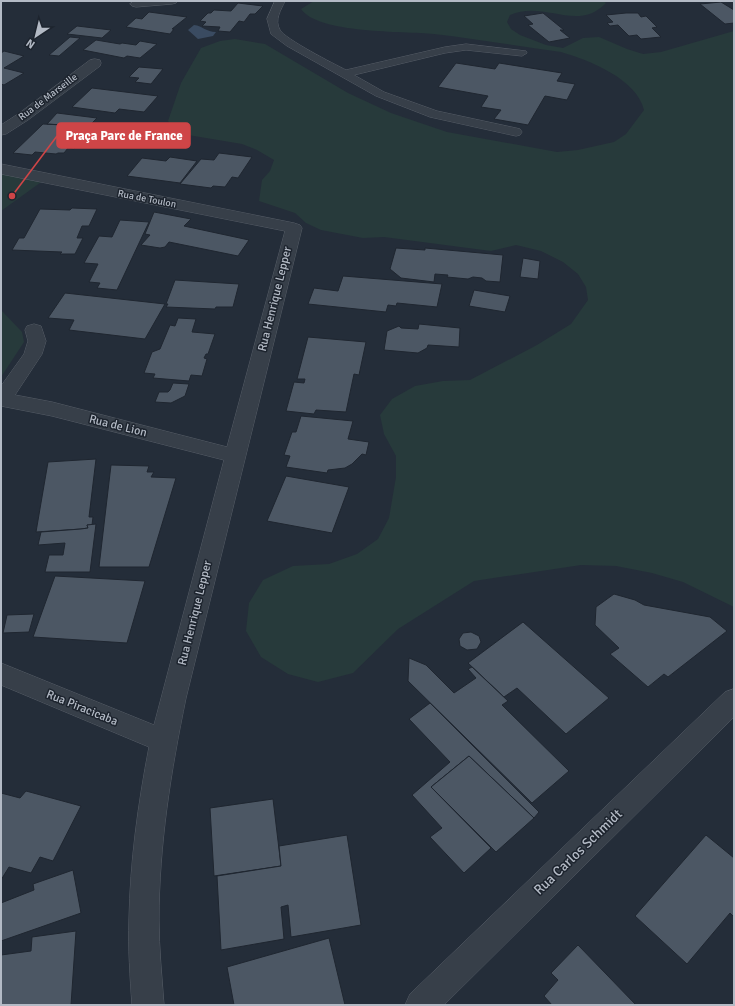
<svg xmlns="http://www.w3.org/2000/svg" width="735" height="1006" font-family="Signika,sans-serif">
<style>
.green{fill:#273a3b}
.water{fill:#3a4b61}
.building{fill:#4c5764;stroke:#1f2630}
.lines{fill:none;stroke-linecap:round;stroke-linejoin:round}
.service-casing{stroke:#565d67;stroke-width:1}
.minor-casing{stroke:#565d67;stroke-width:1}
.service{fill:#373f49;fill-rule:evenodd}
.minor{fill:#373f49;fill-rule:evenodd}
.labels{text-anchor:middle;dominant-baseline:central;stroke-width:3;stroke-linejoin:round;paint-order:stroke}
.far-street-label{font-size:10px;fill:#b3bac5;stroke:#1d242e}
.street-label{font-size:12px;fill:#b3bac5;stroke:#1d242e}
.near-street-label{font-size:14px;fill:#b3bac5;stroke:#1d242e}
.leader{fill:none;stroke:#cf4547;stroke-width:1.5}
.callout-dot{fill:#cf4547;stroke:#1d242e;stroke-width:1.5}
.callout{fill:#cf4547;stroke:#cf4547;stroke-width:1.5}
.callout-label{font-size:13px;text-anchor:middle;font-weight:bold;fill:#fff}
</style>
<rect width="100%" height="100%" fill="#242d39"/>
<g class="green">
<path d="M314,1H603L606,3C577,33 545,0 510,15L507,22L511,29L520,35L546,45L563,48L583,38L599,37L627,49L643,54L661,52L734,31V607L683,582L652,573L616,566L581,565L474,581L398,629L353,673L318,682L288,674L261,657L246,631L249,603L263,580L293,566L329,564L357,554L378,539L389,518L396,477V456L384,434L380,415L392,399L415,386L443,381L470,380L537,345L571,324L588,300L586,287L578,274L563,262L541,251L516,245L491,251L384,237L363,238L321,230L306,223L295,213L259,201L262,180L270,171L274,160L257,150L242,144L188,135L176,130L168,121L181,83L201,48L220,41L235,39L265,44L348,93L391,113L447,132L557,152L578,150L614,142L626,134L644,110C637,79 589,60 561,52C519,46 476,39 434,34C404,31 318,34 301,9Z"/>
<polygon points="1,172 44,180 1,211"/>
<polygon points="1,310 22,332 24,342 1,377"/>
</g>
<path class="water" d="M194,25C203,26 206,32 216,32L213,36L198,39L188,30Z"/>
<g class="building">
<polygon points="721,2 734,10 734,23 725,24 700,4"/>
<polygon points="238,3 263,6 255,14 250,14 244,22 239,21 230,32 218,31 220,27 202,26 206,22 200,21 208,13 211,13 214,10 231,11"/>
<polygon points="149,12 187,17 172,29 174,29 170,34 126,27 136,18 142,19"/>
<polygon points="543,13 564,30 560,30 570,38 549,42 528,25 533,24 524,16"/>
<polygon points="626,13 638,13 641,17 646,16 657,27 652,28 661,37 641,39 637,35 629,36 618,25 610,26 607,23 613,22 606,15"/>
<polygon points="77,26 111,30 102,38 67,34"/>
<polygon points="70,37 80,38 59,56 49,55"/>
<polygon points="96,40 120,44 122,43 136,45 140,41 157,44 140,58 127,56 124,58 83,50"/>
<polygon points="4,51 24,56 4,68 24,73 4,85 1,84 1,53"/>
<polygon points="456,63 495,69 499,63 562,73 557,81 575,84 567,100 545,96 528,125 494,119 501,110 481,107 488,96 438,87"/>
<polygon points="139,67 163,69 151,84 135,82 139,78 129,77"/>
<polygon points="92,88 158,96 144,112 119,109 115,113 72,107"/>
<polygon points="57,113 97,118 89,126 95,127 74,149 68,148 64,153 58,153 56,154 35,152 32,155 13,153 43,124 63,125 47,124"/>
<polygon points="219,153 252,157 238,178 232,177 225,187 213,186 211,188 180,184 201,159 214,160"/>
<polygon points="170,157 197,161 180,183 127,176 142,158 166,161"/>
<polygon points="72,208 97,209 89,226 82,226 77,238 83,238 75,254 60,254 62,252 12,250 19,238 24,238 40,209 70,210"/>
<polygon points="154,212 191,219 184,226 249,240 238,256 169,242 165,247 160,248 141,245 150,235 145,234"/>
<polygon points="120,220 149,222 117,290 97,288 100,283 89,282 98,264 84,263 99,236 112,237"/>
<polygon points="396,248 425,250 425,248 503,255 500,282 486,281 482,278 473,277 468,279 447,277 448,275 435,274 434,282 401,278 390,269"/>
<polygon points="523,258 540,261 538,279 520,277"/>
<polygon points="343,276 442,284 437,307 397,303 396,306 388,305 386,312 308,304 314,288 338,291"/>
<polygon points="175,280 239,284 233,307 216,307 215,309 166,307 168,304 166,304"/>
<polygon points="474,290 510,296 505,312 469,306"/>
<polygon points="65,293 165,304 145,339 69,330 74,320 48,318"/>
<polygon points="178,318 196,319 192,332 215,334 208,354 206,354 204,358 207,359 202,376 191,375 189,381 153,378 155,374 144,373 152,352 160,349 170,325 175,326"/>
<polygon points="419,324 460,328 459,347 428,345 427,348 418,353 384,350 387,331 399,326 401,328 418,329"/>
<polygon points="308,337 366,342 359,375 354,374 346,412 316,410 314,414 286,411 294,382 304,383 305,379 297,379"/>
<polygon points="173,383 189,384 185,396 171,403 155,402 159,392 168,392 170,390"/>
<polygon points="301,416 353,421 348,439 369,442 366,455 362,454 352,464 345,468 328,470 327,473 286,467 290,456 284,455 292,432 296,432"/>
<polygon points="96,459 89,517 93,517 92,525 87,525 88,528 81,529 36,532 48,462"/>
<polygon points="111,465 149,466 147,472 154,472 151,477 176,478 149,567 99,567"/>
<polygon points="286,476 349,487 332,533 267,521"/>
<polygon points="96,524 90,572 45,572 49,555 63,555 65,543 38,545 41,532 81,529 88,528 87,525"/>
<polygon points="55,576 145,581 127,643 33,637"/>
<polygon points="614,594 635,600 644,605 710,617 727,631 668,677 664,674 648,687 610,654 619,648 595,625 596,607"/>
<polygon points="34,614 29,632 3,633 7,615"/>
<polygon points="523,622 609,698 566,734 517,688 504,697 468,663"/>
<polygon points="471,632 479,636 481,642 477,649 467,650 460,646 459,639 463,633"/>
<polygon points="409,658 426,665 454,693 476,678 468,669 472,667 508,701 502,705 569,771 532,803 408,681"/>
<polygon points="430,703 539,812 534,818 469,756 431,787 491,848 464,873 430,837 442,828 412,795 450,762 409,719"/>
<polygon points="469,756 534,818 496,852 431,787"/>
<polygon points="26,791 81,806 53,861 40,857 31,873 9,867 1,880 1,793 20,798"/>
<polygon points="273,799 281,866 214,876 210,808"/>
<polygon points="347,835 361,925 291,937 288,905 281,907 284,939 221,950 217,876 281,866 279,846"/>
<polygon points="706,835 734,858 734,917 730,913 687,964 635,916"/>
<polygon points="73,870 81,913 1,941 1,903 34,890 33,884"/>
<polygon points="76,931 71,1005 1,1005 1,955 31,951 32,937"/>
<polygon points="329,938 345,1005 234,1005 227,967"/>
<polygon points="578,945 636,1005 552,1005 544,996 558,980 551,973"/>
</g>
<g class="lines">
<g class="service-casing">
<path id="service" d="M275,1H285C281,10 274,20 280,30C285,39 334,64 346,70L445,47L466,44L526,51L527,53L522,56L466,50L445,53L354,75L384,92L437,111L516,128L520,129L522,132L520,135L516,136L430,117L376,96L287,46L271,34L267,19Z"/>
</g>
<g class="minor-casing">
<g id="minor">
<polygon points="134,1 178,1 176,3 172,4 136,7 132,6 130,4"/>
<polygon points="95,59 100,60 101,63 100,66 28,120 6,134 1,135 1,125 18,114 90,60"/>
<path d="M1,164L294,223L300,225L302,228L186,698C171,771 159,845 159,920C159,949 162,977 164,1005H132C130,977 128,948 129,920C130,862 138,804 149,747L1,685V663L154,725L224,460L52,416L1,406V386L24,354L28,341L25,330L27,326L34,324L41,326L46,341L42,354L15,395L52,402L227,447L285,231L1,174Z"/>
<polygon points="734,689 734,717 444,1005 405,1005 410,994 725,692"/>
</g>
</g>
<use href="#service" class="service"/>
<use href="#minor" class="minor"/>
</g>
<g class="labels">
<g class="far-street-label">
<text transform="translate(48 97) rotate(-37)">Rua de Marseille</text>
<text transform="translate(147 199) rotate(11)">Rua de Toulon</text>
</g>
<g class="street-label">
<text transform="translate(275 299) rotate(-76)">Rua Henrique Lepper</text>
<text transform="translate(118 426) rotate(14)">Rua de Lion</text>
<text transform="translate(195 613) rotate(-76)">Rua Henrique Lepper</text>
<text transform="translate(82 708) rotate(22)">Rua Piracicaba</text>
</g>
<g class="near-street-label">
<text transform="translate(578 852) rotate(-44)">Rua Carlos Schmidt</text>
</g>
</g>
<path class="leader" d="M12 196L57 136"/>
<circle class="callout-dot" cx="12" cy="196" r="4"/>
<rect class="callout" x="57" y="123" width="133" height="25" rx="4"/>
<g class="callout-label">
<text x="124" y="140">Praça Parc de France</text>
</g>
<rect width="735" height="1006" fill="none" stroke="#b3bac5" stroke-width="4"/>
<g transform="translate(36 36) rotate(215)" stroke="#1d242e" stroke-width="3" paint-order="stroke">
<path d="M0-3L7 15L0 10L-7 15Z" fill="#b3bac5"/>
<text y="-6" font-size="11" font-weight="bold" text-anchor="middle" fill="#b3bac5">N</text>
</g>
</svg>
